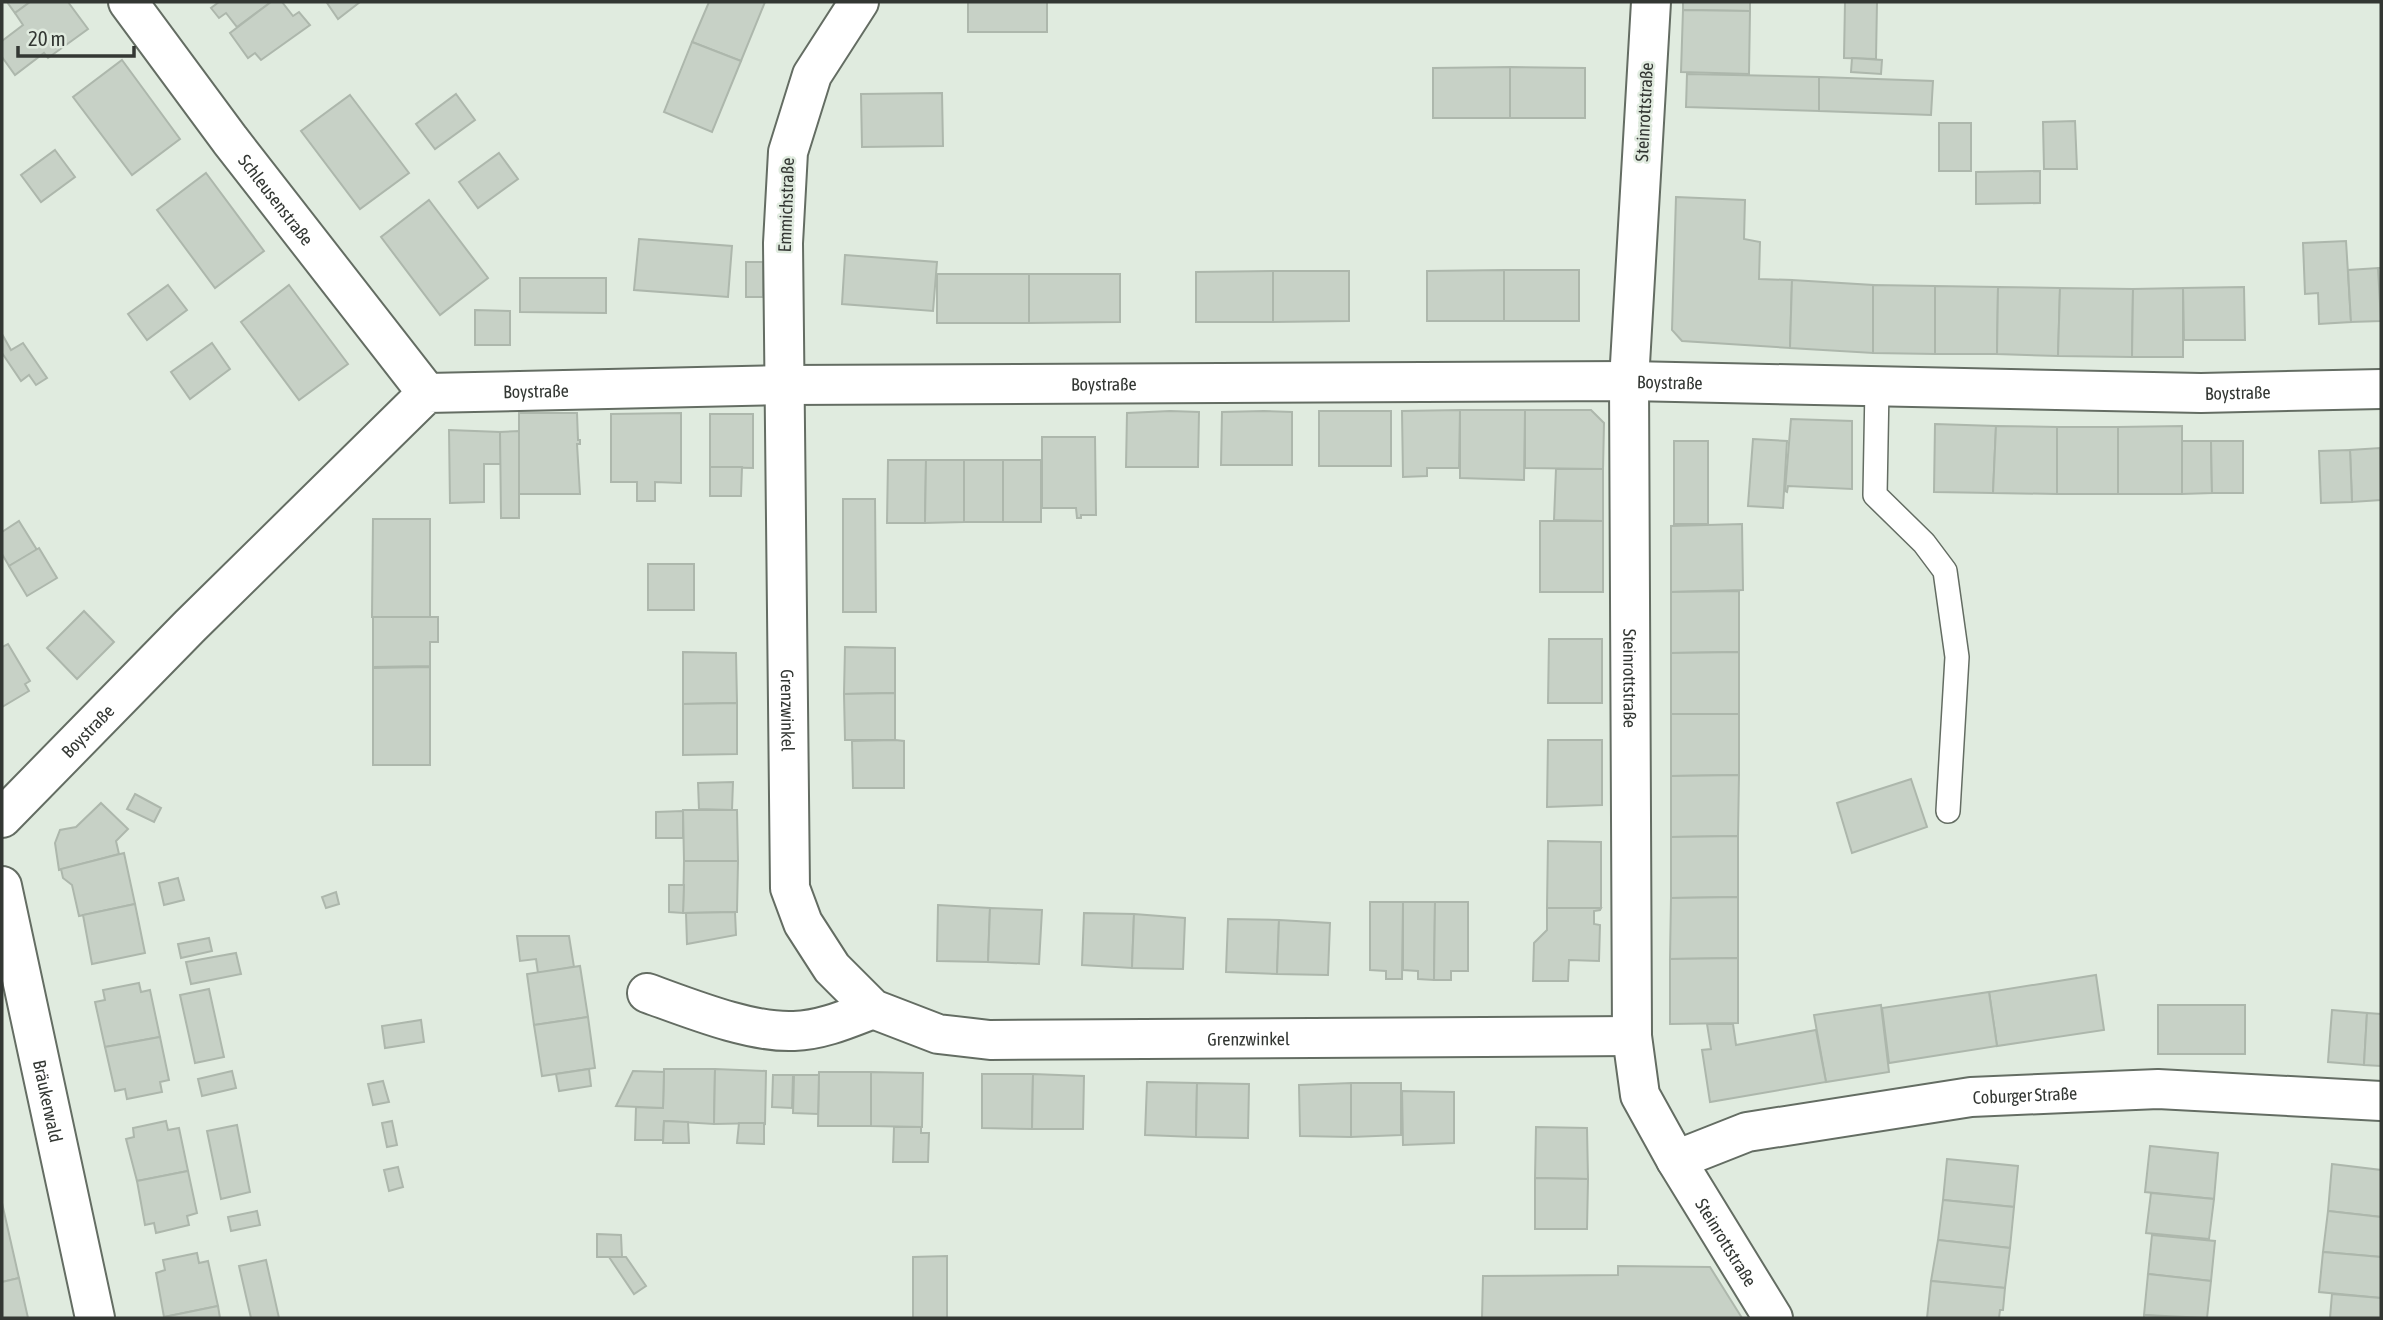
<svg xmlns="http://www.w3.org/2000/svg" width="2383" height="1320" font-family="'Asap Condensed',sans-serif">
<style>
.building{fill:#c7d1c6;stroke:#adb7ac;stroke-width:2}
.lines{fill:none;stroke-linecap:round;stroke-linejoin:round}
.service-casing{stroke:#646d63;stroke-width:26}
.minor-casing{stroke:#646d63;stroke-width:42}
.service{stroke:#fff;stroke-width:23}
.minor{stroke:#fff;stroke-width:38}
.labels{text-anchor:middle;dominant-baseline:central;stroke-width:5;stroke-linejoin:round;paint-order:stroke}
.street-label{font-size:18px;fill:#333733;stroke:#e0ebdf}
</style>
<rect width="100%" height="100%" fill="#e0ebdf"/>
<g class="building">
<polygon points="7,2 30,2 15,13"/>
<polygon points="30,2 68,2 88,29 48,58 44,53 15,75 2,57 2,41 23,25 15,13"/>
<polygon points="219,2 271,2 237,27 226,13 219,18 211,8"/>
<polygon points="271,2 282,2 293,16 299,12 310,25 261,60 255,53 248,58 230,33"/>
<polygon points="329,2 360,2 338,19 327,3"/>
<polygon points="709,2 765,2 741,61 692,42"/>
<rect x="968" y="2" width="79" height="30"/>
<polygon points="1683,2 1750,2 1750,11 1683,10"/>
<polygon points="1845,2 1877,2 1876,59 1844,58"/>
<polygon points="1683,10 1750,11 1749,74 1681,72"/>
<polygon points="692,42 741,61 712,132 664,112"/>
<polygon points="1852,58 1882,60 1881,74 1851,72"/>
<polygon points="122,60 180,139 132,175 73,97"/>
<polygon points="1510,67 1510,118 1433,118 1433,68"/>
<polygon points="1510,67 1585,68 1585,118 1510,118"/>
<polygon points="1687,74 1819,77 1819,111 1686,107"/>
<polygon points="1819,77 1933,81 1931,115 1819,111"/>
<polygon points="942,93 943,146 862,147 861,94"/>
<polygon points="456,94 475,120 435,149 416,124"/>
<polygon points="350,95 409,173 360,209 301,131"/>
<polygon points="2075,121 2077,169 2044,169 2043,122"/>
<rect x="1939" y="123" width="32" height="48"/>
<polygon points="55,150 75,177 41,202 21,175"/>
<polygon points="499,153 518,179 478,208 459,182"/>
<polygon points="2040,171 2040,203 1976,204 1976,172"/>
<polygon points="206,173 264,251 215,288 157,210"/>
<polygon points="1676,197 1745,200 1744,239 1760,242 1759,279 1792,280 1790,348 1682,341 1672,330"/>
<polygon points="429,200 488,278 440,315 381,237"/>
<polygon points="639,239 732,246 728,297 634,290"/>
<polygon points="2346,241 2351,322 2319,324 2318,293 2305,294 2303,243"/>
<polygon points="845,255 937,262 933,311 842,304"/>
<rect x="746" y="262" width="17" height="35"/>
<polygon points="2378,268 2381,268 2381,321"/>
<polygon points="2378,268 2381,321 2351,322 2348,270"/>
<polygon points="1504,270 1504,321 1427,321 1427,271"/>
<rect x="1504" y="270" width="75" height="51"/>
<polygon points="1273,271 1349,271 1349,321 1273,322"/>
<polygon points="1273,271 1273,322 1196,322 1196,272"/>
<rect x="937" y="274" width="92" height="49"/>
<polygon points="1029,274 1120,274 1120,322 1029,323"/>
<polygon points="520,278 606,278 606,313 520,312"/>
<polygon points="1792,280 1873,285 1873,353 1790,348"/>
<polygon points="168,285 187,310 147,340 128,314"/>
<polygon points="289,285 348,364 299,400 241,322"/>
<polygon points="1873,285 1935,286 1935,354 1873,353"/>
<polygon points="1935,286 1998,287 1997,354 1935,354"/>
<polygon points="1998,287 2060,288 2058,356 1997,354"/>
<polygon points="2244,287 2245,340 2184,340 2183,288"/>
<polygon points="2060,288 2133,289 2132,357 2058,356"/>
<polygon points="2183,288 2183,357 2132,357 2133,289"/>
<polygon points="475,310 510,311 510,345 475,345"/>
<polygon points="2,334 11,350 23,343 47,378 36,385 29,375 21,381 2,353"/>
<polygon points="212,343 230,369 190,399 171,372"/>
<polygon points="1460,410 1459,468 1427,468 1427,476 1403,477 1402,411"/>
<polygon points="1460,410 1525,410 1524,480 1460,478"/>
<polygon points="1525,410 1591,410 1604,423 1603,469 1525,468"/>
<polygon points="1170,411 1199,412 1198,467 1126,467 1127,413"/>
<polygon points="1264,411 1292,412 1292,465 1221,465 1222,412"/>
<rect x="1319" y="411" width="72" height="55"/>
<polygon points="519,413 577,413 578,440 580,440 580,444 577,444 580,494 519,494"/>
<polygon points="681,413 681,483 655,482 655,501 637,501 637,482 611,482 611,414"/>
<polygon points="710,414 753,414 753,468 710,467"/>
<polygon points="1791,419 1852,421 1852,489 1788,486 1787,492 1785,491"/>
<polygon points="1935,424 1996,426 1993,493 1934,492"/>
<polygon points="1996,426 2057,427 2057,494 1993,493"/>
<polygon points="2182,426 2182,494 2118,494 2118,427"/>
<rect x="2057" y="427" width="61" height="67"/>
<polygon points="449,430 500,432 501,464 484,464 484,502 450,503"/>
<polygon points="519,431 519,518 501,518 500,432"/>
<polygon points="1042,437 1095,437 1096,515 1081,515 1081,518 1077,518 1076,508 1042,508"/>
<polygon points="1753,439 1787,441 1783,508 1748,506"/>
<rect x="1674" y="441" width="34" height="83"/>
<polygon points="2182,441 2211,441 2212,493 2182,494"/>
<polygon points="2211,441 2243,441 2243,493 2212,493"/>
<polygon points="2380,448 2381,500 2352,502 2350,450"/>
<polygon points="2350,450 2352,502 2321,503 2319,451"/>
<polygon points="888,460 926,460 925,523 887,523"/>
<polygon points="926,460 964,460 964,522 925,523"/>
<rect x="964" y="460" width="39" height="62"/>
<rect x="1003" y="460" width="38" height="62"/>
<polygon points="710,467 742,467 741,496 710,496"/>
<polygon points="1556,469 1603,469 1603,521 1554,520"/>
<polygon points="843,499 875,499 876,612 843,612"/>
<polygon points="373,519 430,519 430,617 372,617"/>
<polygon points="19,521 37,550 9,566 2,554 2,532"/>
<rect x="1540" y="521" width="63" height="71"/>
<polygon points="1742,524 1743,590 1671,592 1671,526"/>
<polygon points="39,548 57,578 27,596 9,566"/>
<rect x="648" y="564" width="46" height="46"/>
<polygon points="1739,591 1739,652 1671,653 1671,592"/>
<polygon points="84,611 114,642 77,679 47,648"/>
<polygon points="373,617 438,617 438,642 430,642 430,666 373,667"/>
<polygon points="1549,639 1602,639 1602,703 1548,703"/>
<polygon points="8,644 30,681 25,684 29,691 2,707 2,647"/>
<polygon points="845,647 895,648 895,693 844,694"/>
<polygon points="683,652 736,653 737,703 683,704"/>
<polygon points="1739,652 1739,714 1671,714 1671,653"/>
<polygon points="430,667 430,765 373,765 373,668"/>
<polygon points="895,693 895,740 845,740 844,694"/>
<polygon points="737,703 737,754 683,755 683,704"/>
<polygon points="1671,714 1739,714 1739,775 1671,776"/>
<polygon points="895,740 904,741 904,788 853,788 852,741"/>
<polygon points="1548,740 1602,740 1602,805 1547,807"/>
<polygon points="1739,775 1738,836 1671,837 1671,776"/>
<polygon points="1911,779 1927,827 1852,853 1837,803"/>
<polygon points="733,782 732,810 699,809 698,783"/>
<polygon points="135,794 161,808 154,822 127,809"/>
<polygon points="101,803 128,829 116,841 119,854 59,870 55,843 60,830 76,827"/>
<polygon points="683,810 737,810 738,861 684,861"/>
<polygon points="683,811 683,838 656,838 656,812"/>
<polygon points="1738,836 1738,897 1671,898 1671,837"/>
<polygon points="1548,841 1601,842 1601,908 1547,908"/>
<polygon points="124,853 135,904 79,916 72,885 63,878 61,869"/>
<polygon points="684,861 738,861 737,912 683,913"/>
<polygon points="178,878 184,900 164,905 159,883"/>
<polygon points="669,885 684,885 683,913 669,912"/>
<polygon points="336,892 339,904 326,908 322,897"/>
<polygon points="1738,897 1738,958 1670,959 1671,898"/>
<polygon points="1370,902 1403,902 1402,979 1386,979 1386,971 1370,970"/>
<polygon points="1403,902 1435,902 1434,980 1418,979 1418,971 1403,970"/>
<polygon points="1435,902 1468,902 1468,971 1451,971 1451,980 1434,980"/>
<polygon points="135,904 145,953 92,964 83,915"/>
<polygon points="938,905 990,908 988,962 937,961"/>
<polygon points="990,908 1042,910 1039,964 988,962"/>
<polygon points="1547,908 1601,908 1600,910 1594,911 1594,924 1600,925 1599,961 1569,960 1568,981 1533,981 1534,943 1547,930"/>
<polygon points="735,912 736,935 687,944 686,913"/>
<polygon points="1084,913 1134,914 1132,968 1082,965"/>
<polygon points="1134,914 1185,918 1183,969 1132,968"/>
<polygon points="1228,919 1279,920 1277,974 1226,972"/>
<polygon points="1279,920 1330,923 1328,975 1277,974"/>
<polygon points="517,936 569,936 574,967 538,973 536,959 520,961"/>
<polygon points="209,938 212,951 181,958 178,944"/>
<polygon points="236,953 241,974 191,984 186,962"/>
<polygon points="1738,958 1738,1023 1670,1024 1670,959"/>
<polygon points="580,966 588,1017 534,1025 527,974"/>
<polygon points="2096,975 2104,1030 1997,1046 1989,992"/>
<polygon points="139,983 141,992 150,990 160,1037 105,1047 95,1002 105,1000 103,990"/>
<polygon points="209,989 224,1057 195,1063 180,995"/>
<polygon points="1989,992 1997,1046 1889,1063 1882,1008"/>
<polygon points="1881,1005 1889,1072 1826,1082 1814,1015"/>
<rect x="2158" y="1005" width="87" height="49"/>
<polygon points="2332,1010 2367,1013 2364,1065 2328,1062"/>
<polygon points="2367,1013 2381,1014 2381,1066 2364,1065"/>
<polygon points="588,1017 595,1068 542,1076 534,1025"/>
<polygon points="421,1020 424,1042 385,1048 382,1026"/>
<polygon points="1707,1024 1733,1024 1736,1045 1816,1030 1826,1082 1710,1102 1702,1050 1711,1049"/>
<polygon points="160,1037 169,1080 160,1082 162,1092 127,1099 125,1089 115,1091 105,1047"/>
<polygon points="589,1069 591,1086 559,1091 556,1074"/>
<polygon points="664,1069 715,1069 714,1124 664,1121 663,1140 635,1140 636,1107 663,1108"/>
<polygon points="715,1069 766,1071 765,1125 764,1123 714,1124"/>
<polygon points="232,1071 236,1088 202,1096 198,1079"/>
<polygon points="633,1071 664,1072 663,1108 616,1106"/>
<polygon points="819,1072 871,1072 871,1126 818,1126"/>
<polygon points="871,1072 923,1073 922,1127 871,1126"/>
<polygon points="982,1074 1033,1074 1032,1129 982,1128"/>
<polygon points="1033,1074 1084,1076 1083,1129 1032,1129"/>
<polygon points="773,1075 793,1075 792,1108 772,1107"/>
<polygon points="794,1075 819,1075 818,1114 793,1113"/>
<polygon points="383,1081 389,1102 373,1105 368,1084"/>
<polygon points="1147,1082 1197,1083 1196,1137 1145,1135"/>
<polygon points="1197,1083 1249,1084 1248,1138 1196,1137"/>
<polygon points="1351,1083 1351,1137 1300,1136 1299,1085"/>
<polygon points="1351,1083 1401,1083 1401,1135 1351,1137"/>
<polygon points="1402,1091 1454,1092 1454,1143 1403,1145"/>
<polygon points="166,1121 168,1130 179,1128 188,1171 137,1181 126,1139 134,1137 133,1128"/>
<polygon points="392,1121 397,1145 387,1147 382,1123"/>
<polygon points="664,1121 688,1122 689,1143 663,1143"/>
<polygon points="739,1123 764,1123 764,1144 737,1143"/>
<polygon points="237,1125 250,1192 221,1199 207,1131"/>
<polygon points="894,1127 921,1127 921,1133 929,1133 928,1162 893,1162"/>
<polygon points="1536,1127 1587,1128 1588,1179 1535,1178"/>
<polygon points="2150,1146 2218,1153 2214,1199 2145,1192"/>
<polygon points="1947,1159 2018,1166 2014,1207 1943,1200"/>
<polygon points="2332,1164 2381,1170 2381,1217 2328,1211"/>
<polygon points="398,1167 403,1187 389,1191 384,1170"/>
<polygon points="188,1171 197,1213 187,1216 189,1225 156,1233 154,1223 145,1225 137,1181"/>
<polygon points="1535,1178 1588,1179 1587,1229 1535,1229"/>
<polygon points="2151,1193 2214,1199 2209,1239 2146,1233"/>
<polygon points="1943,1200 2014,1207 2010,1248 1938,1240"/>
<polygon points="2,1203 19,1278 2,1282"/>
<polygon points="257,1211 260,1225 231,1231 228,1217"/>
<polygon points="2328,1211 2381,1217 2381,1257 2323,1252"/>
<polygon points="597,1234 621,1235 622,1257 597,1257"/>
<polygon points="2152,1235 2215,1241 2211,1281 2148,1274"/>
<polygon points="1938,1240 2010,1248 2005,1288 1931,1281"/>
<polygon points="2323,1252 2381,1257 2381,1298 2319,1292"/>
<polygon points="197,1253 199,1263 208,1261 218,1306 164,1317 156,1273 165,1270 163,1260"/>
<polygon points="947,1256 947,1318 913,1318 913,1257"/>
<polygon points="609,1257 626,1257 646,1286 634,1294"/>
<polygon points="266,1260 279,1318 251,1318 239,1266"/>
<polygon points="1618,1266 1710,1267 1742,1318 1482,1318 1483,1276 1618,1275"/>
<polygon points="2148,1274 2211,1281 2207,1318 2144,1315"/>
<polygon points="19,1278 28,1318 2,1318 2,1282"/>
<polygon points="1931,1281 2005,1288 2003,1310 2000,1310 1999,1318 1927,1318"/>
<polygon points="2332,1294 2381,1298 2381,1318 2330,1318"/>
<polygon points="218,1306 220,1318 164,1318 164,1317"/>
<polygon points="2144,1315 2180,1318 2144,1318"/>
</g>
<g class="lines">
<g class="service-casing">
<polyline id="service" points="1877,387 1875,495 1924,543 1945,571 1957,657 1948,811"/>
</g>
<g class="minor-casing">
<g id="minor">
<path id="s1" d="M128,2L230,140L427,393"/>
<path id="s2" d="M859,2L812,75L788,152L783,243L790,888L803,923L832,968L873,1009L938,1034L990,1040L1632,1036"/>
<path id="s3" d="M1651,2L1629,381L1632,1036L1640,1095L1676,1160L1773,1318"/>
<path id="s4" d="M2,818L190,626L427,393L786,385L1629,381L2201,393L2381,389"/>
<path id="s5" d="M2,886L95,1318"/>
<path d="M647,993C689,1008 750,1033 794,1031C822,1030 847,1019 873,1009"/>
<path id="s6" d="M1676,1160L1747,1132L1971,1097L2158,1089L2381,1101"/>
</g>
</g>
<use href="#service" class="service"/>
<use href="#minor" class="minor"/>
</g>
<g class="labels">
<g class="street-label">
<text transform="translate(1644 112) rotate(-87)">Steinrottstraße</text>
<text stroke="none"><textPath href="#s1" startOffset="247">Schleusenstraße</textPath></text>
<text transform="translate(786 205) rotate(-88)">Emmichstraße</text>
<text stroke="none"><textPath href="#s4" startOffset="1844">Boystraße</textPath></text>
<text stroke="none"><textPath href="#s4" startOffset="1278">Boystraße</textPath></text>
<text stroke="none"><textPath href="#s4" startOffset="710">Boystraße</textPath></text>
<text stroke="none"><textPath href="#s4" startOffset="2412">Boystraße</textPath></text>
<text stroke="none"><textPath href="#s3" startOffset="677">Steinrottstraße</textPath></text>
<text stroke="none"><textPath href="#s2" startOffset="726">Grenzwinkel</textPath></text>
<text stroke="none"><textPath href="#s4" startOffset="122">Boystraße</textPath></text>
<text stroke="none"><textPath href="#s2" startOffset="1433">Grenzwinkel</textPath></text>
<text stroke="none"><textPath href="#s6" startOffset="357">Coburger Straße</textPath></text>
<text stroke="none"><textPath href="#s5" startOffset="220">Bräukerwald</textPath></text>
<text stroke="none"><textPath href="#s3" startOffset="1265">Steinrottstraße</textPath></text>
</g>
</g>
<rect width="2383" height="1320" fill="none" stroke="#333733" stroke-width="7"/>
<path d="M18 46v10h116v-10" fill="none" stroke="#333733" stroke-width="3.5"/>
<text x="28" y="46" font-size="21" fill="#333733" stroke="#e0ebdf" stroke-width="5" paint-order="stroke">20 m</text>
</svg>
